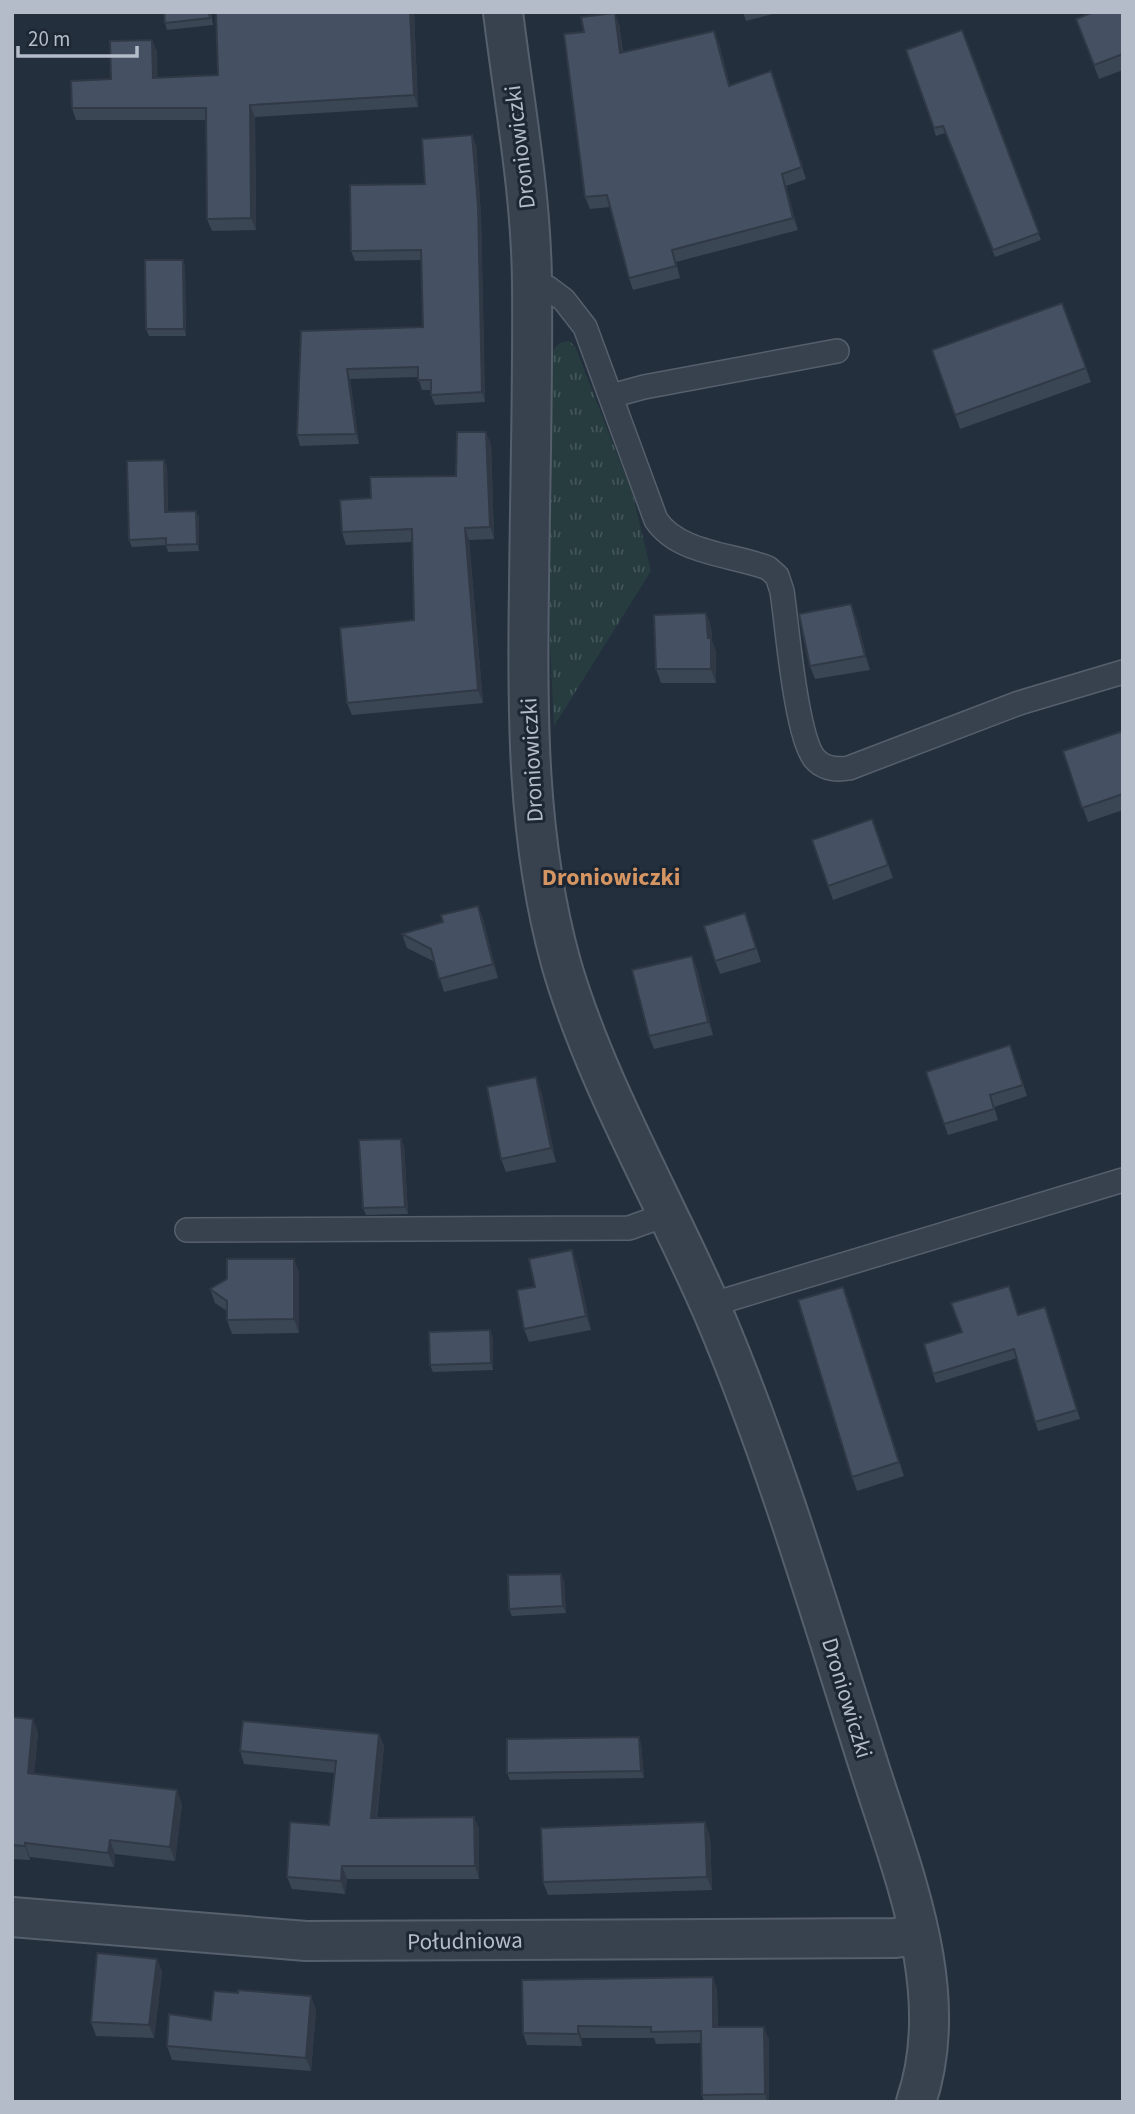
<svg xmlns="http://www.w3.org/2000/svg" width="1135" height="2114" font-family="'Source Sans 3',sans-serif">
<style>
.grass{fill:url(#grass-tufts)}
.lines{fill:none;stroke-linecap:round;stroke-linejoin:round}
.service-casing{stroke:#565f6c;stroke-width:26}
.minor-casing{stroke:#565f6c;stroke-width:42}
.tertiary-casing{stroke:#565f6c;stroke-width:42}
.service{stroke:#38414e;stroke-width:23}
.minor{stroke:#38414e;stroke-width:38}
.tertiary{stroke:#38414e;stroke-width:38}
.wall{fill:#3b4654}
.shaded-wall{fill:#303945}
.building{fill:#455162;stroke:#303945;stroke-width:2}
.labels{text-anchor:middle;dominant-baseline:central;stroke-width:6;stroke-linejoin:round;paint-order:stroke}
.street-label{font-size:23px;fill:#b4bcc9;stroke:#1d2633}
.neighbourhood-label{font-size:24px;font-weight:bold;fill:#d59563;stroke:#1d2633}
</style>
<defs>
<pattern id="grass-tufts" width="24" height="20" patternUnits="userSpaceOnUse" patternTransform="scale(1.75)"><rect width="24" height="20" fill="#263c3f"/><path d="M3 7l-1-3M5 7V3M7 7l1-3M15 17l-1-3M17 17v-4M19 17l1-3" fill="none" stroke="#435659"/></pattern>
</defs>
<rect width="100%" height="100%" fill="#242f3e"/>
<path class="grass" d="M569,341L575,346L633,495L651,571L554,726L550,641L548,363C553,351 555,342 569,341Z"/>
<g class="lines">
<g class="service-casing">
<g id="service">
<path d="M532,282L548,288L564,300L585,327L656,520C679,554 732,554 768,568L777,576L782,591C787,624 796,738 815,759C824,769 837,770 849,768L1019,703L1123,672"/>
<polyline points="611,396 644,387 837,351"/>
<polyline points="187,1230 629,1228 668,1214"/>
<polyline points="710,1305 1123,1180"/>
</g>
</g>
<g class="minor-casing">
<polyline id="minor" points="12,1917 306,1941 895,1938 919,1934"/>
</g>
<g class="tertiary-casing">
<path id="tertiary" d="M503,12C514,102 531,192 532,282C533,383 530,485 529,586C527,713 527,840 561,963C595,1081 664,1199 713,1312C775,1458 820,1612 868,1763C901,1869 954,1991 916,2102"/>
</g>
<use href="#service" class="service"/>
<use href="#minor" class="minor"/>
<use href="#tertiary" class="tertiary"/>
</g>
<g class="wall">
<polygon points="211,12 213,25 167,30 165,23"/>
<polygon points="216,12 414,12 418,107 255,117 256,230 212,231 207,219 206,120 76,120 72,108 111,79 152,40 157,52 157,78 218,75"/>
<polygon points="743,12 780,12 746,21"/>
<polygon points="1123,12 1123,70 1099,79 1076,19"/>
<polygon points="619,24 623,52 719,43 730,86 771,71 806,179 786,186 798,230 676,262 680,278 633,290 629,278 610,207 590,209 585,197 584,32"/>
<polygon points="962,30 1041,240 995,257 945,133 936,136 906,50"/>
<polygon points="476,145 481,216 485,402 435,405 431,395 431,390 422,390 418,377 350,379 359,444 300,446 297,435 301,331 423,327 421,260 355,261 351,251 425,184"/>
<polygon points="183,260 185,267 186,336 149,336 146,329"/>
<polygon points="1062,303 1091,382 960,429 932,350"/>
<polygon points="491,444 494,539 469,540 483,703 352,715 347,703 414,620 412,542 346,545 342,532 371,498 456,476"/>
<polygon points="164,460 167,467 168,512 196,511 199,518 199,551 168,552 166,545 132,547 129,540"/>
<polygon points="706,613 711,627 712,641 716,652 716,683 661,683 656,669"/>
<polygon points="856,617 870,670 815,679 810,666"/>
<polygon points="1123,731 1123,810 1088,822 1063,751"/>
<polygon points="872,819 893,878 833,900 812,840"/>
<polygon points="478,906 483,919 498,978 444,992 435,962 407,948 402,934 443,922"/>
<polygon points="745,913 761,962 720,974 715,961"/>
<polygon points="697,969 713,1035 654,1049 649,1036"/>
<polygon points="1014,1056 1027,1096 994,1107 998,1120 948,1135 926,1072"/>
<polygon points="541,1091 556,1162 506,1172 501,1159"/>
<polygon points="404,1146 408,1214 366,1215 363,1208"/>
<polygon points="577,1264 591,1330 529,1342 524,1329 535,1287"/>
<polygon points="299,1272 299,1333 232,1334 227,1320 227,1311 215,1303 210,1289 227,1279"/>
<polygon points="848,1300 904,1476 857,1491 852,1477"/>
<polygon points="1045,1307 1080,1419 1038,1431 1017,1358 936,1383 933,1374 1018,1315"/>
<polygon points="493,1337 493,1370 433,1372 430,1365"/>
<polygon points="564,1581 566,1613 512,1616 509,1609"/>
<polygon points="12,1717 33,1719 38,1733 34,1773 182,1804 175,1861 115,1854 114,1867 30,1857 30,1860 12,1859"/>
<polygon points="379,1734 384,1746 377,1818 474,1817 479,1829 479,1879 347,1879 345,1894 292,1889 287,1877 329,1825 335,1773 244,1764 240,1751"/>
<polygon points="639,1737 641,1744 644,1778 510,1780 507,1773"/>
<polygon points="710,1836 712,1890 548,1895 543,1882"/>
<polygon points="157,1959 162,1972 154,2038 96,2036 91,2022"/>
<polygon points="717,1989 718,2027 769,2039 769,2102 704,2102 702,2095 701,2043 656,2044 654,2038 582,2038 582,2046 527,2045 523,2033"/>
<polygon points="316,2010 311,2071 172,2060 167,2046 211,2020"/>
</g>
<g class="shaded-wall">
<polygon points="410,12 414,12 418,107 414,95"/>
<polygon points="615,13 619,24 624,65 620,53"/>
<polygon points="714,31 719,43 733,98 729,86"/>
<polygon points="152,40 157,52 158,90 153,78"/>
<polygon points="250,105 255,117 256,230 251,218"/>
<polygon points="472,135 476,145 481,216 485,402 482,392"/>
<polygon points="782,174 786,186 798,230 793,218"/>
<polygon points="183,260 185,267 186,336 184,329"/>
<polygon points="347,369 350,379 359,444 356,434"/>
<polygon points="486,432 491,444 494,539 490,527"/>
<polygon points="164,460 167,467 168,519 165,512"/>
<polygon points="196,511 199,518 199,551 197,544"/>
<polygon points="465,528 469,540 483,703 478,690"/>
<polygon points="851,604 856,617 870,670 865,656"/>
<polygon points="706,613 711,627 712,641 716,652 716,683 711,669"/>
<polygon points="478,906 483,919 498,978 493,964"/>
<polygon points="692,956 697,969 713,1035 708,1022"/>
<polygon points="536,1077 541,1091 556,1162 551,1148"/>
<polygon points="401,1139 404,1146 408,1214 405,1207"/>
<polygon points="572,1250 577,1264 591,1330 586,1316"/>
<polygon points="294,1259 299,1272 299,1333 294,1319"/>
<polygon points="843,1287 848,1300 904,1476 899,1462"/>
<polygon points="490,1330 493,1337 493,1370 491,1363"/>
<polygon points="561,1574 564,1581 566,1613 563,1606"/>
<polygon points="33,1719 38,1733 33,1786 28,1773"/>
<polygon points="379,1734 384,1746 375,1830 371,1818"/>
<polygon points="639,1737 641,1744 644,1778 641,1771"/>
<polygon points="177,1790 182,1804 175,1861 170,1847"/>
<polygon points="474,1817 479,1829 479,1879 475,1866"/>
<polygon points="705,1822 710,1836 712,1890 707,1877"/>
<polygon points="110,1840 115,1854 114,1867 108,1853"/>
<polygon points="25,1843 30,1857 30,1860 25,1846"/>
<polygon points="342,1866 347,1879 345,1894 341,1881"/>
<polygon points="157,1959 162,1972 154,2038 149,2025"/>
<polygon points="713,1977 717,1989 718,2039 713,2027"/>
<polygon points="311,1996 316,2010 311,2071 306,2058"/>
<polygon points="578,2026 582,2038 582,2046 578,2034"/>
<polygon points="764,2027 769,2039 769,2102 767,2102 765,2094"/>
</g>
<g class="building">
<polygon points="164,12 209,12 210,18 165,23"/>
<polygon points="216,12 410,12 414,95 250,105 251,218 207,219 206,108 72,108 71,81 111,79 110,41 152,40 153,78 218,75"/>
<polygon points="1093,12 1123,12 1123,54 1094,65 1076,19"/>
<polygon points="615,13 620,53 714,31 729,86 771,71 802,167 782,174 793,218 672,250 676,266 629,278 607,195 585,197 564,34 584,32 581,17"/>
<polygon points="962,30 1039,233 993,250 943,126 934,128 906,50"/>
<polygon points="472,135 478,206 482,392 431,395 431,380 418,380 418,367 347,369 356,434 297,435 301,331 423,327 421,250 351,251 350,185 425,184 422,139"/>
<polygon points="145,260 183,260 184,329 146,329"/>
<polygon points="1062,303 1086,368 955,415 932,350"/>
<polygon points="457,432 486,432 490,527 465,528 478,690 347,703 340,628 414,620 412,529 342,532 340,500 371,498 370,477 456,476"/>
<polygon points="164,460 165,512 196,511 197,544 166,545 166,538 129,540 127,461"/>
<polygon points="851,604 865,656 810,666 799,614"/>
<polygon points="706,613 708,638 711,638 711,669 656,669 654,615"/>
<polygon points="1123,731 1123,794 1082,808 1063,751"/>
<polygon points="872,819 888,865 828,886 812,840"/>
<polygon points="478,906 493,964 439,979 431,949 402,934 443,922 441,915"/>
<polygon points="745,913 756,948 715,961 704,926"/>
<polygon points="692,956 708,1022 649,1036 632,970"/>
<polygon points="1010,1045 1023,1085 990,1095 994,1109 944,1124 926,1072"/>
<polygon points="536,1077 551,1148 501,1159 487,1087"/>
<polygon points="401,1139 405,1207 363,1208 359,1140"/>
<polygon points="572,1250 586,1316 524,1329 517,1290 535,1287 529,1259"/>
<polygon points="227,1259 294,1259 294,1319 227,1320 227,1301 210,1289 227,1279"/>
<polygon points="1009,1286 1018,1315 1045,1307 1077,1410 1035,1422 1014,1349 933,1374 924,1344 962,1332 951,1303"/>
<polygon points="843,1287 899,1462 852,1477 798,1300"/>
<polygon points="490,1330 491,1363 430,1365 429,1332"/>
<polygon points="561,1574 563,1606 509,1609 508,1575"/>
<polygon points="12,1717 33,1719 28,1773 177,1790 170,1847 110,1840 108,1853 25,1843 25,1846 12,1845"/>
<polygon points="243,1721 379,1734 371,1818 474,1817 475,1866 342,1866 341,1881 287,1877 290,1822 329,1825 336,1761 240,1751"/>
<polygon points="639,1737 641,1771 507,1773 507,1739"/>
<polygon points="705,1822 707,1877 543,1882 541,1828"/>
<polygon points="97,1953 157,1959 149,2025 91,2022"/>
<polygon points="713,1977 713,2027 764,2027 765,2094 702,2095 701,2031 651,2032 651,2027 578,2026 578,2034 523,2033 522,1980"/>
<polygon points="238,1990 311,1996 306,2058 167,2046 169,2014 211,2020 214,1991 238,1993"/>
</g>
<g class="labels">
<g class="street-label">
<text transform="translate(520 147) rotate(-97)">Droniowiczki</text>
<text transform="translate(532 760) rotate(-93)">Droniowiczki</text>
<text transform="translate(847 1698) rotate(73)">Droniowiczki</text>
<text transform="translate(465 1941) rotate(-1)">Południowa</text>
</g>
<g class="neighbourhood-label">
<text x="611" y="877">Droniowiczki</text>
</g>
</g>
<rect width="1135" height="2114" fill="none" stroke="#b4bcc9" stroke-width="28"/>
<path d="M18 46v10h119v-10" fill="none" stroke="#b4bcc9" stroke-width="3.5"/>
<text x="28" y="46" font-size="21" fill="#b4bcc9" stroke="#1d2633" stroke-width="5" paint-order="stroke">20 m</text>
</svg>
